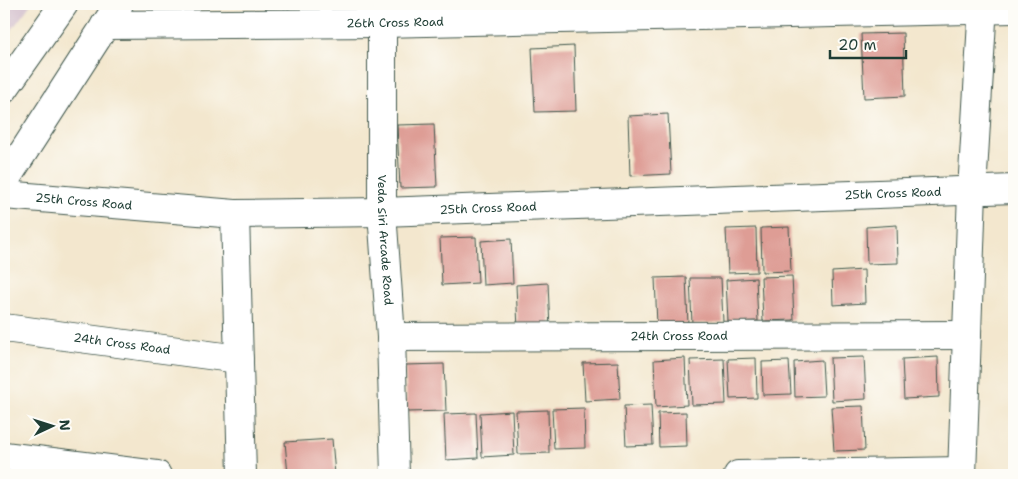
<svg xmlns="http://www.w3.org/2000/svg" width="1018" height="479" font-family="'Shantell Sans',sans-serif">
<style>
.industrial{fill:#d1bdcb}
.building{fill:#de9d95}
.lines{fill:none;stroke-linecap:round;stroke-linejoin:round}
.minor-casing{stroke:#3f564b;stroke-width:30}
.major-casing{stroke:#3f564b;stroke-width:30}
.minor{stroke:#fff;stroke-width:28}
.major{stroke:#fff;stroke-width:28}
.labels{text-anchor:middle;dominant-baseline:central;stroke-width:4;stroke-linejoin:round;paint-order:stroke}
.street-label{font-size:12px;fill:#1f3d34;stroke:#fdfcf7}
</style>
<rect width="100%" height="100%" fill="#fdfcf7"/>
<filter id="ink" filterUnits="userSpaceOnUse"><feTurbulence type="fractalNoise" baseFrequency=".02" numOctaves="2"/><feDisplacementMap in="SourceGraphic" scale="10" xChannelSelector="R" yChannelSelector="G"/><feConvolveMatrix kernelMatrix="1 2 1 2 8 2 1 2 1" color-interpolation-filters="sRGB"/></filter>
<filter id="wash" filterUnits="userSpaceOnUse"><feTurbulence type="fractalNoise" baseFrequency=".0096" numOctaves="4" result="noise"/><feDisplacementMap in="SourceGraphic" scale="20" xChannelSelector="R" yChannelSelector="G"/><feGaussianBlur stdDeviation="1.12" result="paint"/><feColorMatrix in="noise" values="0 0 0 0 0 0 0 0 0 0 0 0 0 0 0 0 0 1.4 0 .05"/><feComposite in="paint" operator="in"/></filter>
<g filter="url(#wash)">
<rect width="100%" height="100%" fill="#f3e7ce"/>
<polygon class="industrial" points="4,4 31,4 4,40"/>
<g id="blocks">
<g class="building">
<polygon points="398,4 439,4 440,14 398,15"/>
<polygon points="903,33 905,96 864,98 861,34"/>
<polygon points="574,46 576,111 535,112 532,48"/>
<polygon points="668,114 671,174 630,176 628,116"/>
<polygon points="434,124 437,187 400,188 397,125"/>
<polygon points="897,225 898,263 867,264 866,227"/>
<polygon points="789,227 791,271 762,272 761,228"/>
<polygon points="756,228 757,272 728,273 726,229"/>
<polygon points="476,237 478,283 442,285 440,238"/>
<polygon points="511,239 513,283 483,285 481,241"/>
<polygon points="864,270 865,303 833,305 832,272"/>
<polygon points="792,276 794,320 763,321 761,277"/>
<polygon points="686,277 688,324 657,325 655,278"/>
<polygon points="690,278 721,278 723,322 692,324"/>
<polygon points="756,278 758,321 728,322 726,280"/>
<polygon points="548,283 550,329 518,330 516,285"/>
<polygon points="864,357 866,399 832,401 830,358"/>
<polygon points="938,357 939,397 904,399 902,359"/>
<polygon points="685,358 687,405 656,407 654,360"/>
<polygon points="756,358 757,398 730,399 728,359"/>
<polygon points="724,359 726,404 692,405 690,360"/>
<polygon points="822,360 824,396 795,397 794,362"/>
<polygon points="789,361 791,394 763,395 762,362"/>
<polygon points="618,362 620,399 585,401 583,363"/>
<polygon points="444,364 446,411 407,412 405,365"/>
<polygon points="651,405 653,445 626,446 624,406"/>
<polygon points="863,406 865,450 834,451 831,407"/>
<polygon points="584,408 585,448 554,449 552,409"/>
<polygon points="548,410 549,453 518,454 516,411"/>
<polygon points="512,411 514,455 482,457 480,413"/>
<polygon points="686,412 687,446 659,447 658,413"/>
<polygon points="476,413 478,458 446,460 444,414"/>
<polygon points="332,439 335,475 288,475 285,442"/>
</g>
</g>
</g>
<g filter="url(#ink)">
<use href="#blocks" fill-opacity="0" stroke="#3f564b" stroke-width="1"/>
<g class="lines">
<g class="minor-casing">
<g id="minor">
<path id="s1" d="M382,5V212L391,337L395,475"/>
<path id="s2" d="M105,25L382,23L1014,9"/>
<path id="s3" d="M4,195L235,214L382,212L1014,189"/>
<polyline points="235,214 242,475"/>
<path id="s4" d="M4,328L239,359"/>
<path id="s5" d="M391,337L967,335"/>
<polyline points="4,456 157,475"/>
<polyline points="738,475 962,471"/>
<polyline points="962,475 972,191 983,4"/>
</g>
</g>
<g class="major-casing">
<g id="major">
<polyline points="4,89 64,4"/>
<polyline points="4,182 119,4"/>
</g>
</g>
<use href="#minor" class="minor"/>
<use href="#major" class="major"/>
</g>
</g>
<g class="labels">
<g class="street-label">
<text stroke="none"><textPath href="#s2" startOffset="290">26th Cross Road</textPath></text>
<text stroke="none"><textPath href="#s3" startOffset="890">25th Cross Road</textPath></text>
<text stroke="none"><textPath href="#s3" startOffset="80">25th Cross Road</textPath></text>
<text stroke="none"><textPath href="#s3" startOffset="485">25th Cross Road</textPath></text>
<text stroke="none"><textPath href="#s1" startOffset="235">Veda Siri Arcade Road</textPath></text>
<text stroke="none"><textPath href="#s5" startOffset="288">24th Cross Road</textPath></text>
<text stroke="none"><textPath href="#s4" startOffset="119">24th Cross Road</textPath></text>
</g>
</g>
<rect width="1018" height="479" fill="none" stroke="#fdfcf7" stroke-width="20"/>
<g transform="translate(52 426) rotate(86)" stroke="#fdfcf7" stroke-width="4" paint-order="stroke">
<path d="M0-4L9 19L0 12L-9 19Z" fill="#1f3d34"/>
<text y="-8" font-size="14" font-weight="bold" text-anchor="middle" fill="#1f3d34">N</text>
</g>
<path d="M830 50v8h76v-8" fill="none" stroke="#1f3d34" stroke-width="2.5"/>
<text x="838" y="50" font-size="15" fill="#1f3d34" stroke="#fdfcf7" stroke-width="4" paint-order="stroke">20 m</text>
</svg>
